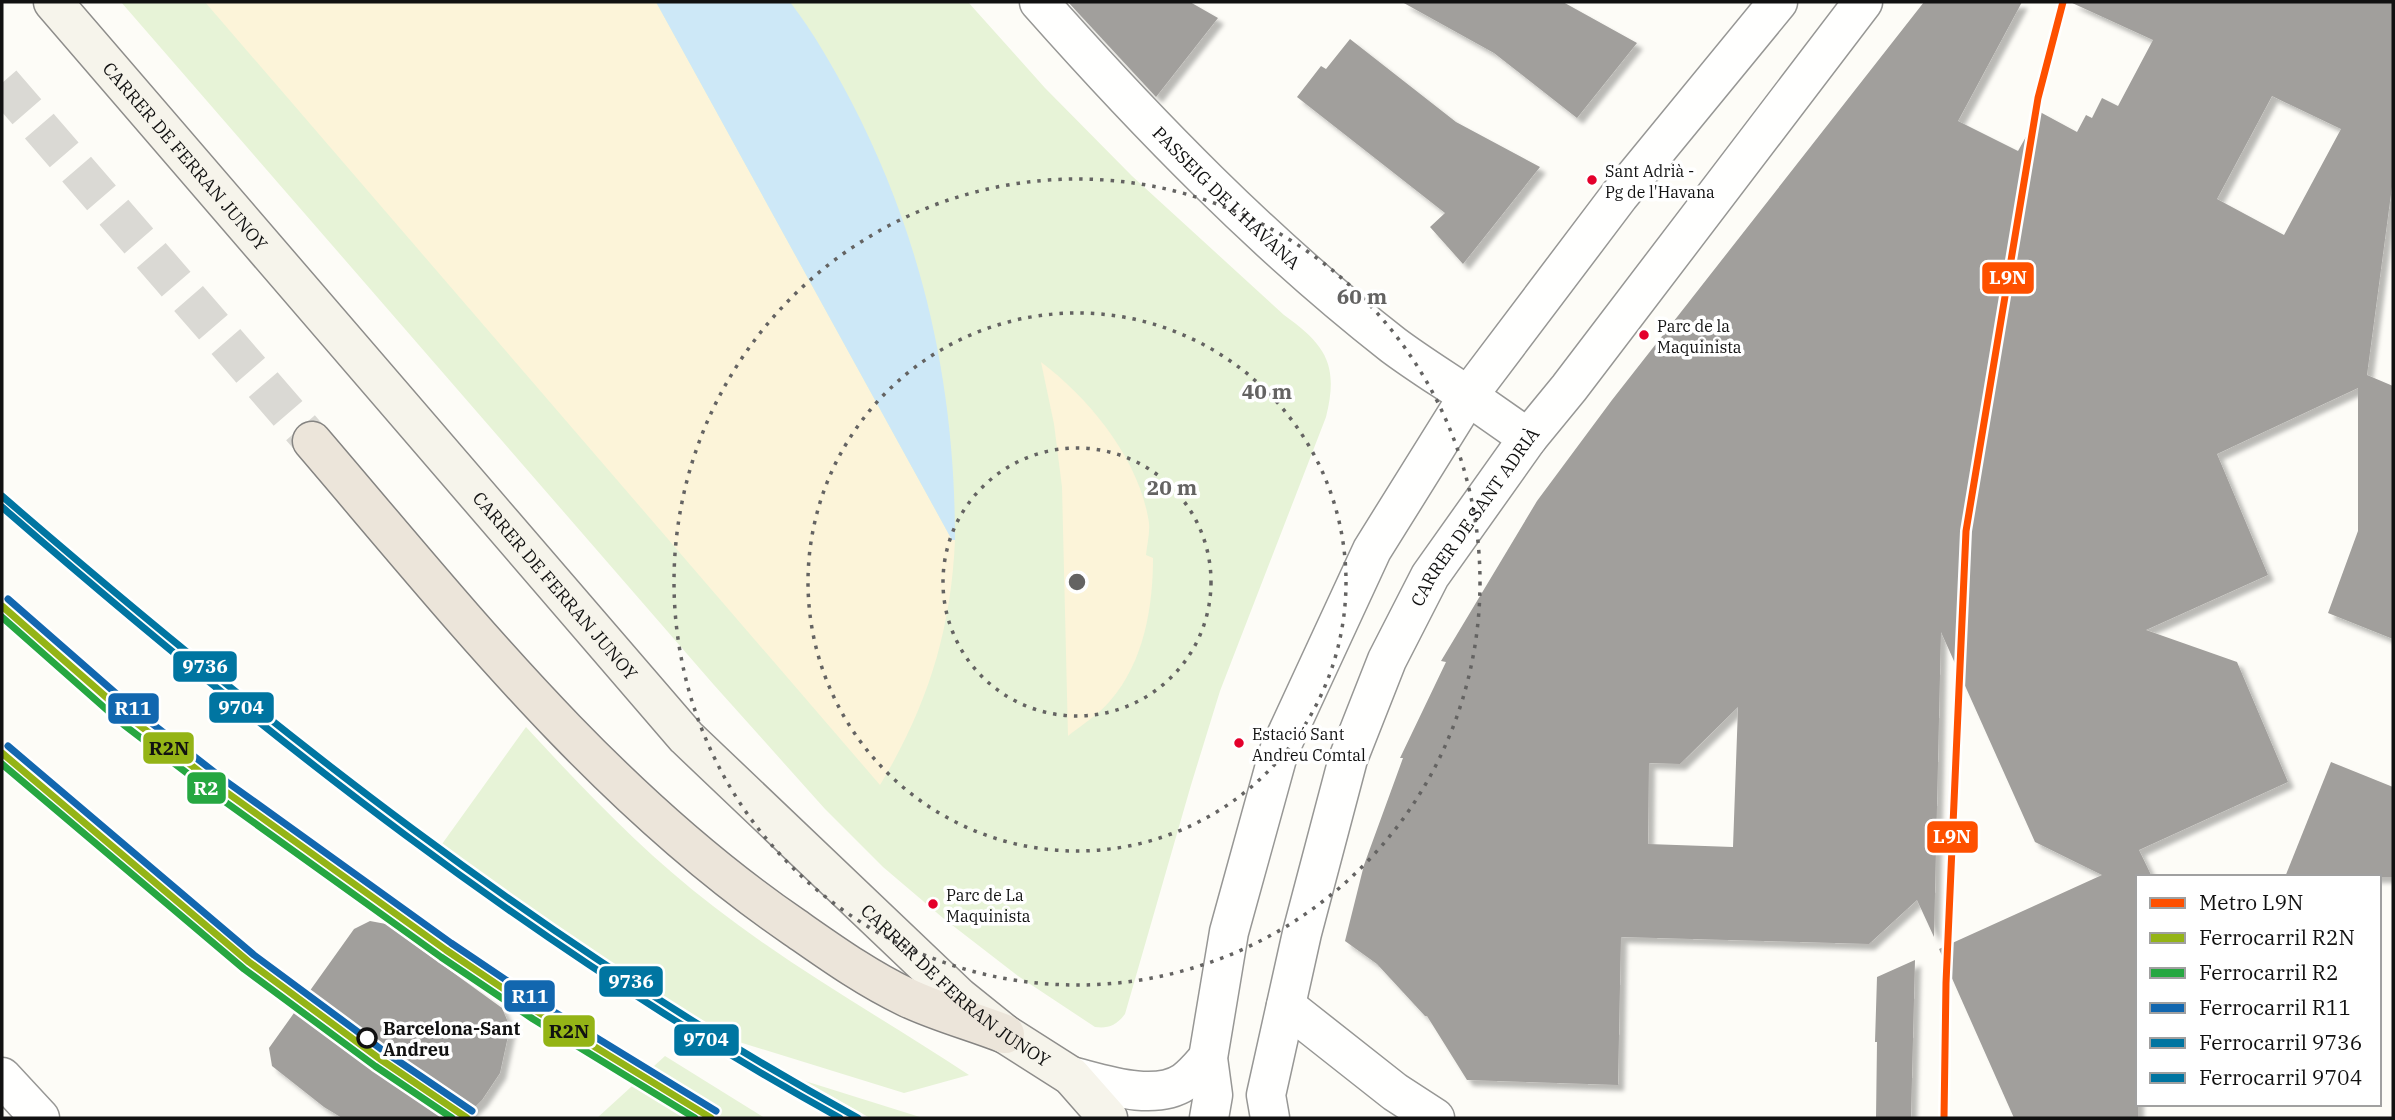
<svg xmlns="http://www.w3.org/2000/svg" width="2395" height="1120" font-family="'IBM Plex Serif',serif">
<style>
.green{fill:#e7f3d7}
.sand{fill:#fcf4d9}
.water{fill:#cde8f7}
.building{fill:#a19f9c;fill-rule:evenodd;filter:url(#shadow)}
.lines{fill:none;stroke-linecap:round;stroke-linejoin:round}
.trunk-tunnel{stroke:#dad9d4;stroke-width:38;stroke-dasharray:38 19;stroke-linecap:butt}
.minor-casing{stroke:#979795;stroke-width:41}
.tertiary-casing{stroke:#979795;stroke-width:41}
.secondary-casing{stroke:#8e8d8b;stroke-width:41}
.trunk-casing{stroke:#858482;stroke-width:41}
.minor{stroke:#fffffe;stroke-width:38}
.tertiary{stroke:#fffffe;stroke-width:38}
.secondary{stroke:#f6f4eb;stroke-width:38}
.trunk{stroke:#ece5da;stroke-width:38}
.rail-1-casing{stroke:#fff;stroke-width:12}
.rail-2-casing{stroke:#fff;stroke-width:12}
.rail-3-casing{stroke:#fff;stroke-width:12}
.rail-4-casing{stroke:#fff;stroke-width:12}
.rail-5-casing{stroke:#fff;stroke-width:12}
.rail-1{stroke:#94b416;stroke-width:7}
.rail-2{stroke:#26a741;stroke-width:7}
.rail-3{stroke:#1267af;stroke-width:7}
.rail-4{stroke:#0075a1;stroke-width:7}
.rail-5{stroke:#0075a1;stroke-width:7}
.metro-1-casing{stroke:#fff;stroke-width:12}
.metro-1{stroke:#fe5000;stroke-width:7}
.ring{fill:none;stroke:#646362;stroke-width:3.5;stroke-dasharray:3.5 7}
.bus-dot{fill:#e4002b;stroke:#fff;stroke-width:2.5}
.stop-dot{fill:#fff;stroke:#111;stroke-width:3.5}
.labels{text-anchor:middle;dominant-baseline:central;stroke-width:7;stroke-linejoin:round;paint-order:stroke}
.bus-label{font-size:16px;fill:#111;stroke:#fff;text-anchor:start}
.street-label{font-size:18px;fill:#111;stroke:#fff}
.stop-label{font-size:18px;font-weight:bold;fill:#111;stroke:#fff;text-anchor:start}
.centre{fill:#646362;stroke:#fff;stroke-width:3.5}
.ring-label{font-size:21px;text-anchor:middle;font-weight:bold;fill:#646362;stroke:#fff;stroke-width:7;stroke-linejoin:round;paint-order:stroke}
.line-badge{stroke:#fff;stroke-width:2.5}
.badge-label{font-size:19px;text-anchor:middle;font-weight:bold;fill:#fff}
.pale-badge-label{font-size:19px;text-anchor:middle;font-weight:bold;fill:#111}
</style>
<defs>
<filter id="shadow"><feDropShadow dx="6" dy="6" stdDeviation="2" flood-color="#0004"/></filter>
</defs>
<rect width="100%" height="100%" fill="#fdfcf7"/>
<g class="green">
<path d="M121,2H968L1045,88L1132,176L1284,315C1326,345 1339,365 1326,417L1220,691L1191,785L1125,1014C1117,1025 1108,1029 1095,1027L1018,976L943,918L883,867L825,809L714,685Z"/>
<path d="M526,727C585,791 645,854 713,906C794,969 884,1019 969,1075L904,1093L723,1037L671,1011L432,858Z"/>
<polygon points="665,1056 765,1118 597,1118"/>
<polygon points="805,1081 923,1118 870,1118"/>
</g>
<g class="sand">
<path d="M205,2H656L952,540H955C951,632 927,707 880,785Z"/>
<path d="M1041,362C1090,399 1140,460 1149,523C1150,533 1147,545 1146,555L1153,558C1153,607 1144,662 1110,701C1099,714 1082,725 1068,736L1062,487L1054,424Z"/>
</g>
<path class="water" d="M656,2H790C814,33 833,67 851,101C923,240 955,384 955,540H952Z"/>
<g class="building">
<polygon points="1068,2 1190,2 1218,18 1156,97"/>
<polygon points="1402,2 1563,2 1637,43 1577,118 1494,53"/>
<path d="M1924,2H2022L1958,121L2018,151L2040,112L2077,132L2086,115L2092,118L2102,98L2118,106L2153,40L2070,2H2393V179L2367,375L2393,386V639L2328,613L2358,531V388L2217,454L2268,575L2146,630L2237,662L2288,782L2139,850L2152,877H2138V1118H2014L1939,949L2102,875L2035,842L1941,632L1934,937L1917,900L1869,944L1621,937L1618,1085L1467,1080L1427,1016H1425L1377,964L1345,941L1364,865L1403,758H1400L1446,662L1441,661L1537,501L1612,400ZM2272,96L2341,129L2284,235L2217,199ZM1738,707L1733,847L1648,844L1649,763L1680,764Z"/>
<polygon points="1350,39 1456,122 1540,167 1463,264 1430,227 1445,213 1297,97 1321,66 1326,69"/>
<polygon points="2331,762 2393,787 2393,877 2285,877"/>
<polygon points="370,921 386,924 502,1008 510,1027 500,1073 482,1100 464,1118 342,1118 324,1107 272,1066 269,1048 354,929"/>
<polygon points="1915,960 1911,1118 1876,1118 1877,1042 1875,1042 1877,977"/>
</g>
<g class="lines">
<polyline class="trunk-tunnel" points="2,83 312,441"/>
<g class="minor-casing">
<g id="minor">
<path id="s1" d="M1039,2C1148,125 1264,244 1393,345C1417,363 1443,379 1468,396"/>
<polyline points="1286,1006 1395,1092 1435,1118"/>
<polyline points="2,1077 40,1118"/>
</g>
</g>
<g class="tertiary-casing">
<g id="tertiary">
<polyline points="1468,396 1528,438"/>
<path d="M1071,1076C1103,1084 1154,1102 1184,1082C1193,1076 1201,1066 1208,1058"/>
<polyline points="1209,1118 1213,1095 1208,1058 1229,932 1279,751 1372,550 1468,396 1619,196 1778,2"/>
<path id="s2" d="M1270,1118L1266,1095L1302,933L1348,759L1387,660L1430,576L1528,438L1569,388L1863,2"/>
</g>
</g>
<g class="secondary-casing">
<g id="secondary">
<path id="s3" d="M53,2L686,737L959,997L1005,1034L1071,1076L1108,1118"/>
</g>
</g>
<g class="trunk-casing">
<path id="trunk" d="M312,441C460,614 604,797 794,927C830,952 866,978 906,997C937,1012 972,1021 1005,1034"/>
</g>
<use href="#minor" class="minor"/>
<use href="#tertiary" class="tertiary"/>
<use href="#secondary" class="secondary"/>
<use href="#trunk" class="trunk"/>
<g class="rail-1-casing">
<g id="rail-1">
<polyline points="2,606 130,718 222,789 446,950 538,1012 711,1118"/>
<polyline points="2,753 249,962 380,1059 467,1118"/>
</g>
</g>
<g class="rail-2-casing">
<g id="rail-2">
<polyline points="2,617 124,725 217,796 441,957 533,1019 695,1118"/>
<polyline points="2,764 244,969 375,1066 452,1118"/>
</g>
</g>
<g class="rail-3-casing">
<g id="rail-3">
<polyline points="8,599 136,711 227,782 451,943 543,1005 716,1111"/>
<polyline points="8,746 254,955 385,1052 472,1111"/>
</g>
</g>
<g class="rail-4-casing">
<path id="rail-4" d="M2,496C269,727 548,948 858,1118"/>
</g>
<g class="rail-5-casing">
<path id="rail-5" d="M2,507C263,734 537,951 840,1118"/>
</g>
<use href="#rail-1" class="rail-1"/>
<use href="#rail-2" class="rail-2"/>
<use href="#rail-3" class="rail-3"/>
<use href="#rail-4" class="rail-4"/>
<use href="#rail-5" class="rail-5"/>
<g class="metro-1-casing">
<polyline id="metro-1" points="1944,1118 1946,983 1966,531 2038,98 2063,2"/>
</g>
<use href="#metro-1" class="metro-1"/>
</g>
<g class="ring">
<circle cx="1077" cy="582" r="134"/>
<circle cx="1077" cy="582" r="269"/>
<circle cx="1077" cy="582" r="403"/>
</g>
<g class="bus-dot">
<circle cx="1592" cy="180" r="6"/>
<circle cx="1644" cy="335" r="6"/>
<circle cx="1239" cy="743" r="6"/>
<circle cx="933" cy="904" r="6"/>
</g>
<circle class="stop-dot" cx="367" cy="1038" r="9"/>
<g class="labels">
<g class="bus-label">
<text x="1605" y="171">Sant Adrià -<tspan x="1605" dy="21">Pg de l'Havana</tspan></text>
<text x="1657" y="326">Parc de la<tspan x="1657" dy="21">Maquinista</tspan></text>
<text x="1252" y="734">Estació Sant<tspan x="1252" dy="21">Andreu Comtal</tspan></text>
<text x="946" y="895">Parc de La<tspan x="946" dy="21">Maquinista</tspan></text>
</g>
<g class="street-label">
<text stroke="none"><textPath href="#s3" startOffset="203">CARRER DE FERRAN JUNOY</textPath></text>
<text stroke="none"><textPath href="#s1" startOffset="271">PASSEIG DE L'HAVANA</textPath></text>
<text stroke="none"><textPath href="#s2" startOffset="644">CARRER DE SANT ADRIÀ</textPath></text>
<text stroke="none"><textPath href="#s3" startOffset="770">CARRER DE FERRAN JUNOY</textPath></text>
<text stroke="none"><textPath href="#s3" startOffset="1337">CARRER DE FERRAN JUNOY</textPath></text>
</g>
<g class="stop-label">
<text x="383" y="1028">Barcelona-Sant<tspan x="383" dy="21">Andreu</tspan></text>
</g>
</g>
<circle cx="1077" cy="582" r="10" class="centre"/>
<g class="ring-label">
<text x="1362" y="304">60 m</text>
<text x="1267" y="399">40 m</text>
<text x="1172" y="495">20 m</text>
</g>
<g class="line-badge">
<rect x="1981" y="261" width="54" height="34" rx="7" fill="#fe5000"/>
<rect x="172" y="650" width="66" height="33" rx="7" fill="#0075a1"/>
<rect x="208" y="691" width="67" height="33" rx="7" fill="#0075a1"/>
<rect x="107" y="692" width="53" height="33" rx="7" fill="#1267af"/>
<rect x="142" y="731" width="53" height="34" rx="7" fill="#94b416"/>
<rect x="186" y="771" width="41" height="34" rx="7" fill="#26a741"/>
<rect x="1926" y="820" width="53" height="34" rx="7" fill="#fe5000"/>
<rect x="598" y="965" width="66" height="33" rx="7" fill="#0075a1"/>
<rect x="503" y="979" width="53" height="34" rx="7" fill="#1267af"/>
<rect x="542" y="1014" width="54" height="34" rx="7" fill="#94b416"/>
<rect x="673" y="1023" width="67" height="34" rx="7" fill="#0075a1"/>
</g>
<g class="badge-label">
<text x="2008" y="284">L9N</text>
<text x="205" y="673">9736</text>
<text x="241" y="714">9704</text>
<text x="133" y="715">R11</text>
<text x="206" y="795">R2</text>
<text x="1952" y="843">L9N</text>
<text x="631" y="988">9736</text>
<text x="530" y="1003">R11</text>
<text x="706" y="1046">9704</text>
</g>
<g class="pale-badge-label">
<text x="169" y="755">R2N</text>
<text x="569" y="1038">R2N</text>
</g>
<rect width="2395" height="1120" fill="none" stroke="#111111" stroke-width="7"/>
<rect x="2136" y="875" width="245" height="231" fill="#ffffff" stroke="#a0a0a0" stroke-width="2"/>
<rect x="2150" y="898" width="35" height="10" fill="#fe5000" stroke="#a0a0a0" stroke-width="2"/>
<text x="2199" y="910" font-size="21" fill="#111111">Metro L9N</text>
<rect x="2150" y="933" width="35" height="10" fill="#94b416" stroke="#a0a0a0" stroke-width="2"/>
<text x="2199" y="945" font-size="21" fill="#111111">Ferrocarril R2N</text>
<rect x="2150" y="968" width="35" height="10" fill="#26a741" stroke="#a0a0a0" stroke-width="2"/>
<text x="2199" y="980" font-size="21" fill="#111111">Ferrocarril R2</text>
<rect x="2150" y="1003" width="35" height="10" fill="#1267af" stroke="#a0a0a0" stroke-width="2"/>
<text x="2199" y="1015" font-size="21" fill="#111111">Ferrocarril R11</text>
<rect x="2150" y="1038" width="35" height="10" fill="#0075a1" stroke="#a0a0a0" stroke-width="2"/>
<text x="2199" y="1050" font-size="21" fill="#111111">Ferrocarril 9736</text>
<rect x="2150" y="1073" width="35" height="10" fill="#0075a1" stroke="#a0a0a0" stroke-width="2"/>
<text x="2199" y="1085" font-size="21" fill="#111111">Ferrocarril 9704</text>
</svg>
